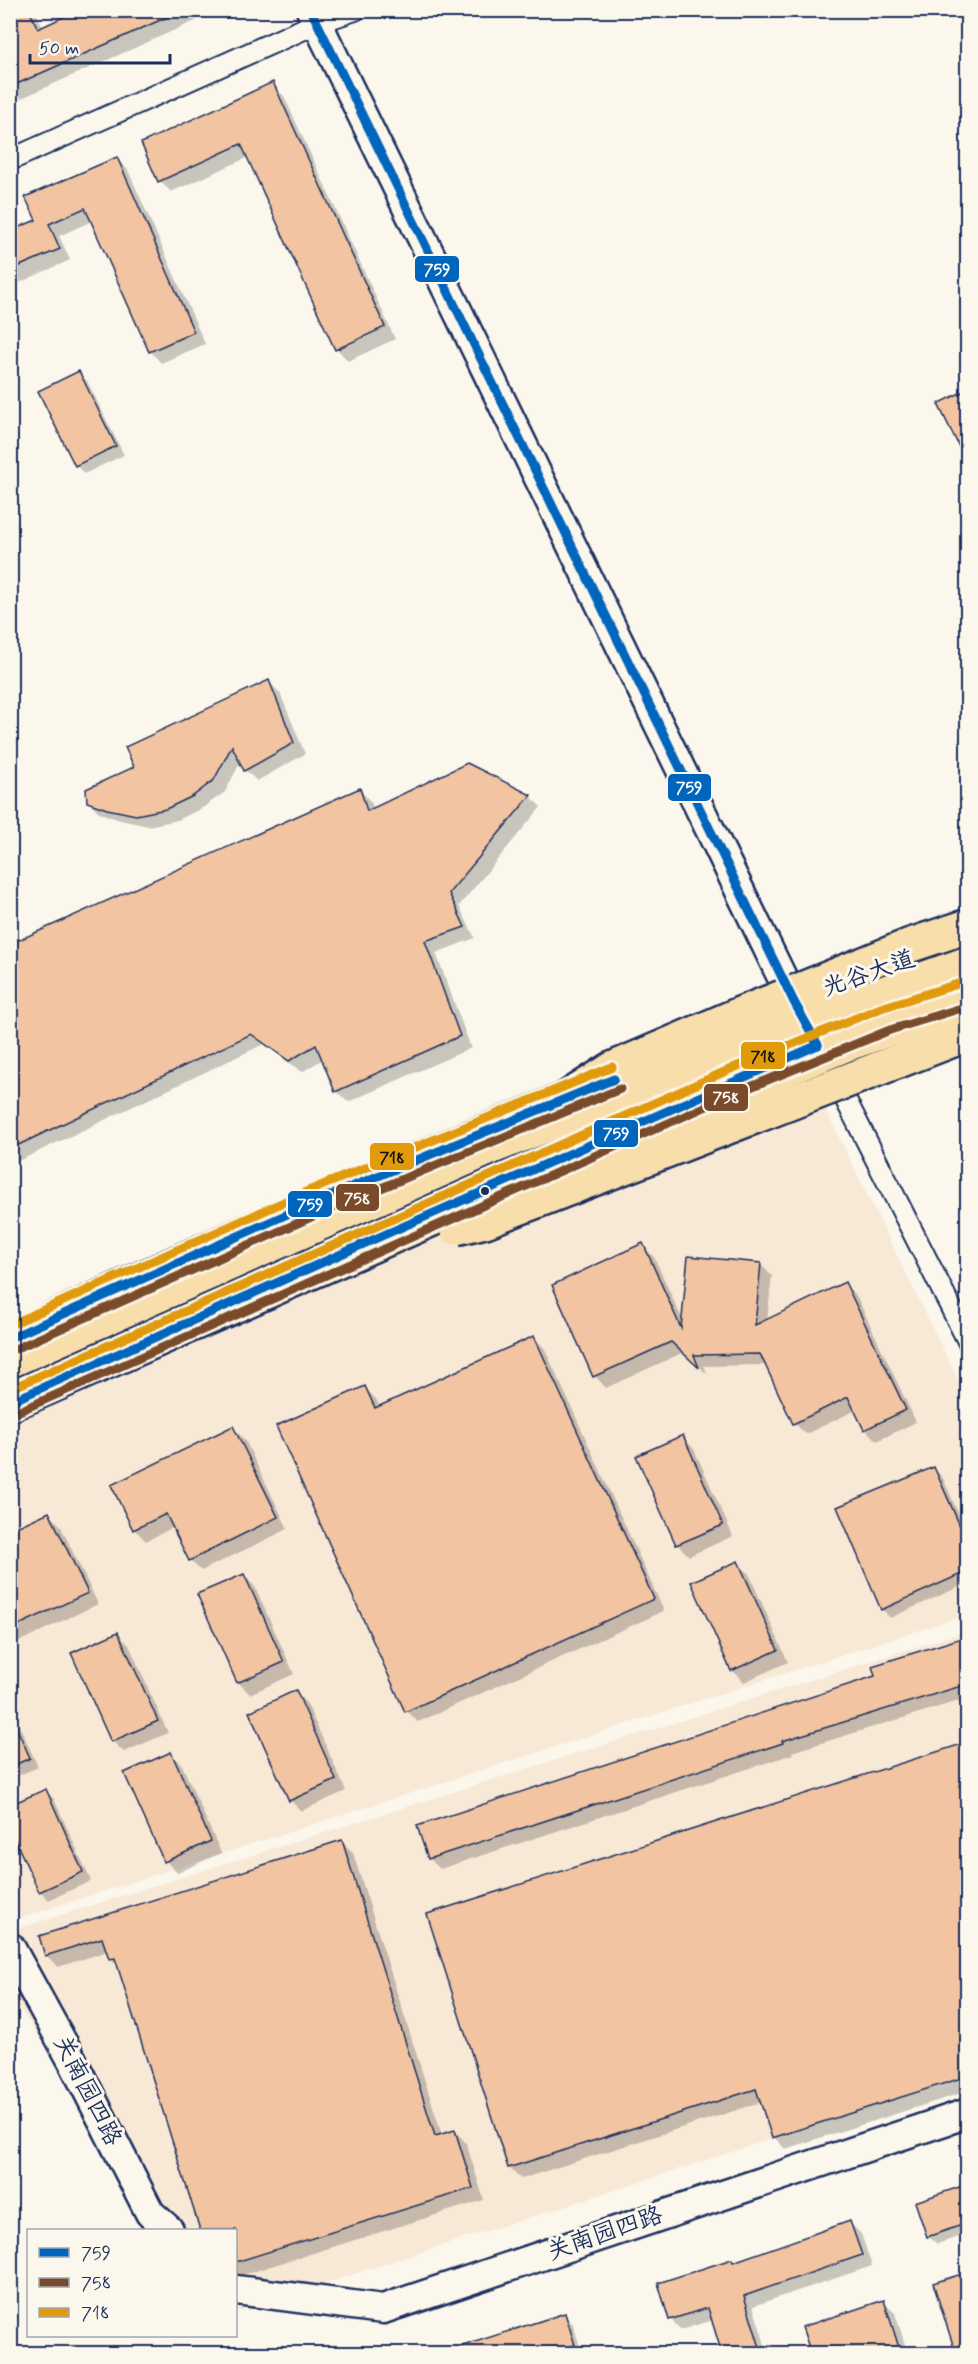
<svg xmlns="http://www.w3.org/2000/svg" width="978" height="2364" font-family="Mynerve,'LXGW WenKai TC',sans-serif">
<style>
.built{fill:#f8e8d6}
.shadow{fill:#0003}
.building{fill:#f2c4a1;stroke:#1b2f5e;stroke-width:1.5}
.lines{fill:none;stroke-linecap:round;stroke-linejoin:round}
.street-casing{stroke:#1b2f5e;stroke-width:24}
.secondary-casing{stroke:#1b2f5e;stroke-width:33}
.primary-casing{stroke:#1b2f5e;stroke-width:36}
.street{stroke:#fbf7ec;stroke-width:20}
.secondary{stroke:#fbf7ec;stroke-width:28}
.primary{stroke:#f8deab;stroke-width:32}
.highway-bridge-casing{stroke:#1b2f5e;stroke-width:38;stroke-linecap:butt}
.highway-bridge{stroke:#f8deab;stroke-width:33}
.bus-1-casing{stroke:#fbf7ec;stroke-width:14}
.bus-2-casing{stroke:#fbf7ec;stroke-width:14}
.bus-3-casing{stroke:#fbf7ec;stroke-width:14}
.bus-1{stroke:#0065bd;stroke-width:9}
.bus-2{stroke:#7a4b2a;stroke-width:9}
.bus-3{stroke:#e19a09;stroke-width:9}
.bus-dot{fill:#1b2f5e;stroke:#fbf7ec;stroke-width:2}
.labels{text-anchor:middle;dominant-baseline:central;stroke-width:6;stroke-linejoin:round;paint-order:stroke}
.street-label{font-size:24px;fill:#1b2f5e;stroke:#fbf7ec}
.line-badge{stroke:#fbf7ec;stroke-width:2}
.badge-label{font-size:16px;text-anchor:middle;font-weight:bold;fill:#fff}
.pale-badge-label{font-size:16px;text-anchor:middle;font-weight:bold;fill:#111}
</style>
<rect width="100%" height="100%" fill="#fbf7ec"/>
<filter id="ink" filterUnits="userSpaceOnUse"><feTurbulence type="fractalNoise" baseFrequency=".0167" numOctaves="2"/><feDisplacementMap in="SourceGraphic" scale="12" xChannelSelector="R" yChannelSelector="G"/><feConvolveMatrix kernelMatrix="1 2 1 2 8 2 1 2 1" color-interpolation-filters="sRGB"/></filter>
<g filter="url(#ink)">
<g class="built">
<polygon points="805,1068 967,1398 967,1615 11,1921 10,1425"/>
<polygon points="967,1631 967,2076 236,2312 236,2230 172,2230 111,2138 11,1996 10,1931"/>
</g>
<g class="shadow">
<polygon points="10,10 35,10 43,28 82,10 220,10 15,101 10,97"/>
<polygon points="272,84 284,96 395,339 348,361 337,349 249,157 171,192 160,181"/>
<polygon points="117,159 128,170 205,344 161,363 150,351 92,221 59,236 70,260 10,287 10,233 38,221"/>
<polygon points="79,372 87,381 124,455 84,474 76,465"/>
<polygon points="269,682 280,693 305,754 257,781 245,770 241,761 225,792 204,807 178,820 148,826 120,820 100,813 88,801"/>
<polygon points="360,790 371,802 374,809 530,796 541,807 459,906 475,938 436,953 471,1048 348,1102 336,1091 323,1059 302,1072 264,1044 10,1165 10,946"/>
<polygon points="642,1245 654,1257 683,1321 760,1264 772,1276 767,1321 844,1284 856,1295 916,1422 877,1441 865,1429 856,1410 806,1434 794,1423 766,1365 704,1366 708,1375 684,1352 606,1388 595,1376"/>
<polygon points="534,1337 545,1349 664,1611 418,1722 407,1711 364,1387 376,1399 380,1407"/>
<polygon points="233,1428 245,1440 288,1529 201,1571 190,1560 174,1527 146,1541 134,1529"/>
<polygon points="683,1437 694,1449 733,1536 689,1556 677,1544 638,1457"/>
<polygon points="934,1469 943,1478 968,1536 968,1583 890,1618 882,1609"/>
<polygon points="49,1513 60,1525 98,1604 14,1644 10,1641 10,1532"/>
<polygon points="738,1563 749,1574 788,1662 744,1682 732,1670"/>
<polygon points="244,1575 255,1587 294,1674 250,1694 239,1683 199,1595"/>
<polygon points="117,1634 129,1645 168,1733 124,1752 112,1741"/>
<polygon points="968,1638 968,1698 792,1752 793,1754 440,1869 429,1858 877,1677"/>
<polygon points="295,1692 307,1704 346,1791 301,1811 290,1800"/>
<polygon points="10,1705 38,1767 10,1779"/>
<polygon points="968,1743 968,2091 785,2149 774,2137 762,2102 521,2179 509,2168"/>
<polygon points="171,1754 182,1765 221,1853 177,1873 166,1861"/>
<polygon points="46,1791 54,1799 91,1881 49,1900 40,1891"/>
<polygon points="342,1841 353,1853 442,2135 455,2131 466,2143 484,2200 236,2277 236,2230 202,2230 119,1967 111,1959 108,1951 58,1967 47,1956 40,1937"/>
<polygon points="968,2185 968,2234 937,2244 928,2236"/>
<polygon points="850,2223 861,2234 872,2266 753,2306 768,2354 724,2354 713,2320 681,2330 671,2320 659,2284 734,2263"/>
<polygon points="883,2302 895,2313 908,2354 812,2354"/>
<polygon points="564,2315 573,2324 582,2353 445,2354"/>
</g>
<g class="building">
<polygon points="10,10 29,10 38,29 78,10 183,10 10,87"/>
<polygon points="273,82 385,327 335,350 241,144 158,182 141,143"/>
<polygon points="117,157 194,332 149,352 85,208 49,224 60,249 10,270 10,231 36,220 25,197"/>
<polygon points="79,371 116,446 75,466 38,391"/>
<polygon points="968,389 968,465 938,404"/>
<polygon points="269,680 294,743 244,771 232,746 214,780 193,796 166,809 136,815 107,809 87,802 86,789 134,767 125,747"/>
<polygon points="467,763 531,795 449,893 465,927 425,941 460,1036 335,1092 316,1045 289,1061 251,1034 10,1149 10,944 360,788 367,811"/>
<polygon points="643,1243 681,1328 688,1256 761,1263 755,1325 845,1282 906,1410 864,1430 848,1397 793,1424 760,1354 694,1355 699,1368 671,1342 593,1377 552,1285"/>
<polygon points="534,1336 654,1599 405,1712 276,1426 365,1386 375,1408"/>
<polygon points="233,1426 278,1517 189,1561 166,1514 133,1530 111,1485"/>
<polygon points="683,1435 723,1525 676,1545 636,1456"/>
<polygon points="934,1467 968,1544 968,1571 881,1610 837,1507"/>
<polygon points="49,1512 88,1593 10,1629 10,1530"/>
<polygon points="738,1561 778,1650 731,1671 691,1582"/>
<polygon points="244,1574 284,1662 237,1683 197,1594"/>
<polygon points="118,1632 158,1721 111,1742 71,1653"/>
<polygon points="968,1636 968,1684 782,1741 783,1743 428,1859 417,1826 875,1676 872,1666"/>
<polygon points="296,1690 336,1780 289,1801 249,1712"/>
<polygon points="10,1713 30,1758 10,1767"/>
<polygon points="968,1742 968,2076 772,2138 756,2089 508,2168 427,1914"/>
<polygon points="171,1752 211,1841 164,1862 124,1773"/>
<polygon points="46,1789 83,1872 39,1892 10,1829 10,1805"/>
<polygon points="342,1840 435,2136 455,2130 473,2188 236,2262 236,2230 200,2230 115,1958 109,1959 102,1938 45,1956 39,1936"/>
<polygon points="968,2184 968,2223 927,2237 915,2202"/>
<polygon points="850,2221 862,2255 744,2296 762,2354 722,2354 708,2308 669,2320 658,2283 732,2259 733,2262"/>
<polygon points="968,2272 968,2354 956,2354 933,2283"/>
<polygon points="884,2300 901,2354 811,2354 802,2327"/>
<polygon points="565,2313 575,2345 547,2354 451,2354 450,2350"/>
</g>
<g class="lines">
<g class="street-casing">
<g id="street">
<polyline points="10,160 317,23 355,10"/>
<polyline points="818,1045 968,1341"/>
</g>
</g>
<g class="secondary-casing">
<g id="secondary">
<polyline points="311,10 794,1002 818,1045"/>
<polyline points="10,1947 72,2060 150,2213 169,2230"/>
<polyline points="236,2290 383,2309 968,2113"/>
</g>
</g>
<g class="primary-casing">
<path id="primary" d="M10,1338C195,1251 384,1171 573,1095"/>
</g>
<use href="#street" class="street"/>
<use href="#secondary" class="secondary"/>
<use href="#primary" class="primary"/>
<g class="highway-bridge-casing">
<g id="highway-bridge">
<polyline points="550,1109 612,1069 740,1014 908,946 968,926"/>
<polyline points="456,1228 485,1221 968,1034"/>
<polyline points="10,1361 495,1146 834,1010 968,963"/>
<polyline points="10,1404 558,1164 845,1045 968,1002"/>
</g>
</g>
<use href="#highway-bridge" class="highway-bridge"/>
<g class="bus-1-casing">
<g id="bus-1">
<polyline points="311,10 794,1002 818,1045"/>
<polyline points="10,1338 310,1204 614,1079"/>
<polyline points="10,1402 386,1234 818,1045"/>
</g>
</g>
<g class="bus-2-casing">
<g id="bus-2">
<polyline points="15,1349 316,1215 620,1089"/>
<polyline points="15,1413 743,1090 890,1030 968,1006"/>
</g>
</g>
<g class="bus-3-casing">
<g id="bus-3">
<polyline points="10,1325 306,1192 612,1067"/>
<polyline points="10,1389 733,1068 881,1008 964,982"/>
</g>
</g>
<use href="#bus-1" class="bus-1"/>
<use href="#bus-2" class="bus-2"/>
<use href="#bus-3" class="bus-3"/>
</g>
</g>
<circle class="bus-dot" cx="485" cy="1191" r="5"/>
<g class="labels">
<g class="street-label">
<text transform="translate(869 974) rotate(-19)">光谷大道</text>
<text transform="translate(87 2091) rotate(63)">关南园四路</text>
<text transform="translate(605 2234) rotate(-19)">关南园四路</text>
</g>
</g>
<g class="line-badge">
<rect x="414" y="255" width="46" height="28" rx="6" fill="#0065bd"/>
<rect x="667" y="773" width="45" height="29" rx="6" fill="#0065bd"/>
<rect x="740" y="1041" width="46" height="29" rx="6" fill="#e19a09"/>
<rect x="703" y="1083" width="46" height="29" rx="6" fill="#7a4b2a"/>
<rect x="593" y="1119" width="46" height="29" rx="6" fill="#0065bd"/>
<rect x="369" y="1142" width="46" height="29" rx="6" fill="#e19a09"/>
<rect x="335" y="1183" width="45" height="29" rx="6" fill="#7a4b2a"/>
<rect x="287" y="1190" width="46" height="28" rx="6" fill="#0065bd"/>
</g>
<g class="badge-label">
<text x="437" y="275">759</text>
<text x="689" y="793">759</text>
<text x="726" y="1103">758</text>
<text x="616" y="1139">759</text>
<text x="357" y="1204">758</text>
<text x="310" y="1210">759</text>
</g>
<g class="pale-badge-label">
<text x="763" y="1062">718</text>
<text x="392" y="1163">718</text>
</g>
<rect width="978" height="2364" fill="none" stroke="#fbf7ec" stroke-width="36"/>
<rect x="18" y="18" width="942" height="2328" fill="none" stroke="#1b2f5e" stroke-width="2" filter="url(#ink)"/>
<rect x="27" y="2229" width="210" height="108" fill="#fbf7ec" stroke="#a1a7b3" stroke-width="1.5"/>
<rect x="39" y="2248" width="30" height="9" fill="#0065bd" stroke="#a1a7b3" stroke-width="1.5"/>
<text x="81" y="2259" font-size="18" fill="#1b2f5e">759</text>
<rect x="39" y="2278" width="30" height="9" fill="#7a4b2a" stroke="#a1a7b3" stroke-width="1.5"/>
<text x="81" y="2289" font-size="18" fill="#1b2f5e">758</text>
<rect x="39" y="2308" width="30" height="9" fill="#e19a09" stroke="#a1a7b3" stroke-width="1.5"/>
<text x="81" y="2319" font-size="18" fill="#1b2f5e">718</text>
<path d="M30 54v9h140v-9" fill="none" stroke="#1b2f5e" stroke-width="3"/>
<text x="39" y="54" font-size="18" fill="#1b2f5e" stroke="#fbf7ec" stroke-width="4.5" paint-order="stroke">50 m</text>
</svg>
